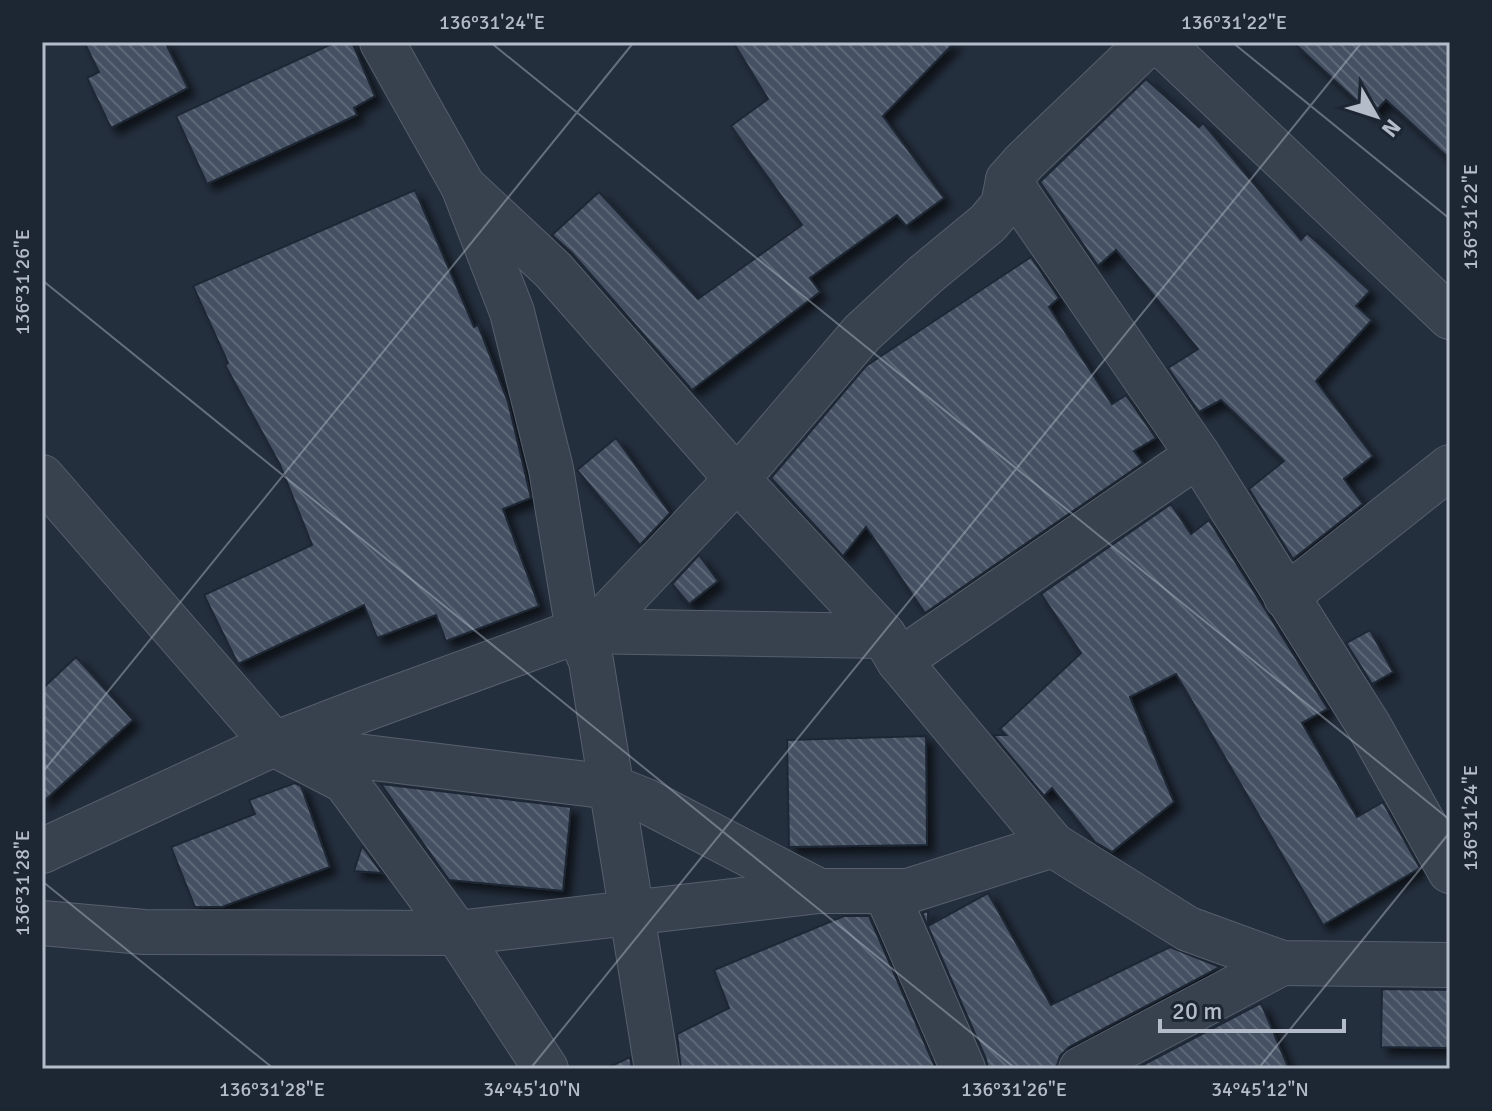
<svg xmlns="http://www.w3.org/2000/svg" width="1492" height="1111" font-family="Signika,sans-serif">
<style>
.building{fill:url(#building-back-hatch);stroke:#1f2835;stroke-width:2;filter:url(#shadow)}
.lines{fill:none;stroke-linecap:round;stroke-linejoin:round}
.street-casing{stroke:#565f6c;stroke-width:46}
.street{stroke:#38414e;stroke-width:44}
.ticks{fill:none;stroke:#b4bcc9;stroke-width:2;stroke-opacity:0.45}
.neatline{fill:none;stroke:#b4bcc9;stroke-width:3}
.ticks-label{font-size:20px;text-anchor:middle;fill:#b4bcc9}
</style>
<defs>
<pattern id="building-back-hatch" width="6" height="6" patternUnits="userSpaceOnUse" patternTransform="scale(2)"><rect width="6" height="6" fill="#455162"/><path d="M-1 5l2 2M0 0l6 6M5-1l2 2" fill="none" stroke="#5d6877"/></pattern>
<filter id="shadow"><feDropShadow dx="7" dy="7" stdDeviation="4" flood-color="#0009"/></filter>
</defs>
<rect width="100%" height="100%" fill="#242f3e"/>
<g class="building">
<polygon points="84,42 165,42 188,88 111,128 87,78 99,72"/>
<polygon points="336,42 352,42 375,96 354,108 357,115 207,184 176,116"/>
<polygon points="733,42 955,42 883,116 944,198 906,226 897,215 810,278 820,292 692,390 572,253 552,235 599,192 698,299 802,225 731,126 768,99"/>
<polygon points="1293,42 1450,42 1450,159 1386,100 1372,115"/>
<polygon points="1146,79 1199,127 1203,123 1301,240 1307,233 1370,291 1356,306 1372,320 1316,381 1373,456 1344,479 1363,504 1293,559 1249,489 1284,461 1221,400 1199,412 1168,368 1198,349 1116,250 1098,266 1040,182"/>
<polygon points="415,190 474,327 478,325 508,402 531,498 503,509 539,606 446,641 436,615 377,638 364,605 238,664 204,595 312,545 280,465 225,365 228,363 193,286"/>
<polygon points="1031,257 1059,298 1049,307 1112,404 1126,395 1156,438 1134,451 1143,463 925,613 866,527 843,556 771,478 866,366"/>
<polygon points="616,438 670,513 640,545 577,470"/>
<polygon points="1171,504 1191,534 1209,520 1328,709 1302,723 1357,817 1383,802 1420,868 1323,925 1176,674 1130,697 1174,802 1112,852 1095,842 1052,788 1044,796 993,735 1006,735 1000,729 1081,653 1041,594"/>
<polygon points="699,555 718,581 689,604 672,584"/>
<polygon points="1370,630 1393,672 1372,684 1346,643"/>
<polygon points="76,657 133,720 42,803 42,689"/>
<polygon points="926,736 927,845 789,847 787,740"/>
<polygon points="295,783 301,786 330,867 222,907 195,907 171,847 255,814 249,800"/>
<polygon points="381,784 571,807 563,891 449,880"/>
<polygon points="362,846 382,873 354,871"/>
<polygon points="988,893 1051,1005 1170,947 1220,967 1069,1047 1060,1056 1056,1069 988,1069 986,1059 922,913 928,911 928,926"/>
<polygon points="844,916 869,916 936,1069 681,1069 677,1034 729,1008 714,970"/>
<polygon points="1382,989 1450,990 1450,1048 1381,1047"/>
<polygon points="1261,1003 1289,1069 1135,1069"/>
<polygon points="630,1057 632,1069 605,1069"/>
</g>
<g class="lines">
<g class="street-casing">
<g id="street">
<polyline points="382,42 463,186 512,312 551,469 578,631 591,661 657,1069"/>
<polyline points="1160,42 1450,317"/>
<polyline points="1008,180 1198,455 1369,726 1450,871"/>
<polyline points="463,186 553,270 737,479 884,636 899,661 1053,845 1188,929 1282,963 1450,965"/>
<polyline points="42,477 274,744 345,781 457,933 546,1069"/>
<polyline points="1286,597 1450,467"/>
<polyline points="578,631 884,636"/>
<polyline points="899,661 1198,455"/>
<polyline points="308,750 611,787 646,801 819,891"/>
<polyline points="42,851 274,744 365,709 578,631 606,617 737,479 862,333 925,275 988,223 1003,205 1008,180 1024,162 1149,42"/>
<polyline points="886,892 963,1069"/>
<polyline points="42,923 144,932 457,933 819,891 908,891 1053,845"/>
<polyline points="1081,1069 1282,963"/>
</g>
</g>
<use href="#street" class="street"/>
</g>
<path class="ticks" d="M490,42L1450,820M1232,42L1450,219M42,280L1016,1069M42,773L634,42M42,881L274,1069M530,1069L1362,42M1258,1069L1450,832"/>
<rect width="1492" height="1111" fill="none" stroke="#1d2633" stroke-width="88"/>
<g transform="translate(1376 116) rotate(129)" stroke="#1d2633" stroke-width="6" paint-order="stroke">
<path d="M0-6L14 30L0 20L-14 30Z" fill="#b4bcc9"/>
<text y="-12" font-size="22" font-weight="bold" text-anchor="middle" fill="#b4bcc9">N</text>
</g>
<path d="M1160 1019v12h184v-12" fill="none" stroke="#b4bcc9" stroke-width="4"/>
<text x="1172" y="1019" font-size="24" fill="#b4bcc9" stroke="#1d2633" stroke-width="6" paint-order="stroke">20 m</text>
<rect x="44" y="44" width="1404" height="1023" class="neatline"/>
<g class="ticks-label">
<text x="492" y="29">136°31'24"E</text>
<text x="1234" y="29">136°31'22"E</text>
<text transform="translate(1470 217) rotate(-90)" y="7">136°31'22"E</text>
<text transform="translate(22 282) rotate(-90)" y="7">136°31'26"E</text>
<text transform="translate(1470 818) rotate(-90)" y="7">136°31'24"E</text>
<text transform="translate(22 883) rotate(-90)" y="7">136°31'28"E</text>
<text x="272" y="1096">136°31'28"E</text>
<text x="532" y="1096">34°45'10"N</text>
<text x="1014" y="1096">136°31'26"E</text>
<text x="1260" y="1096">34°45'12"N</text>
</g>
</svg>
